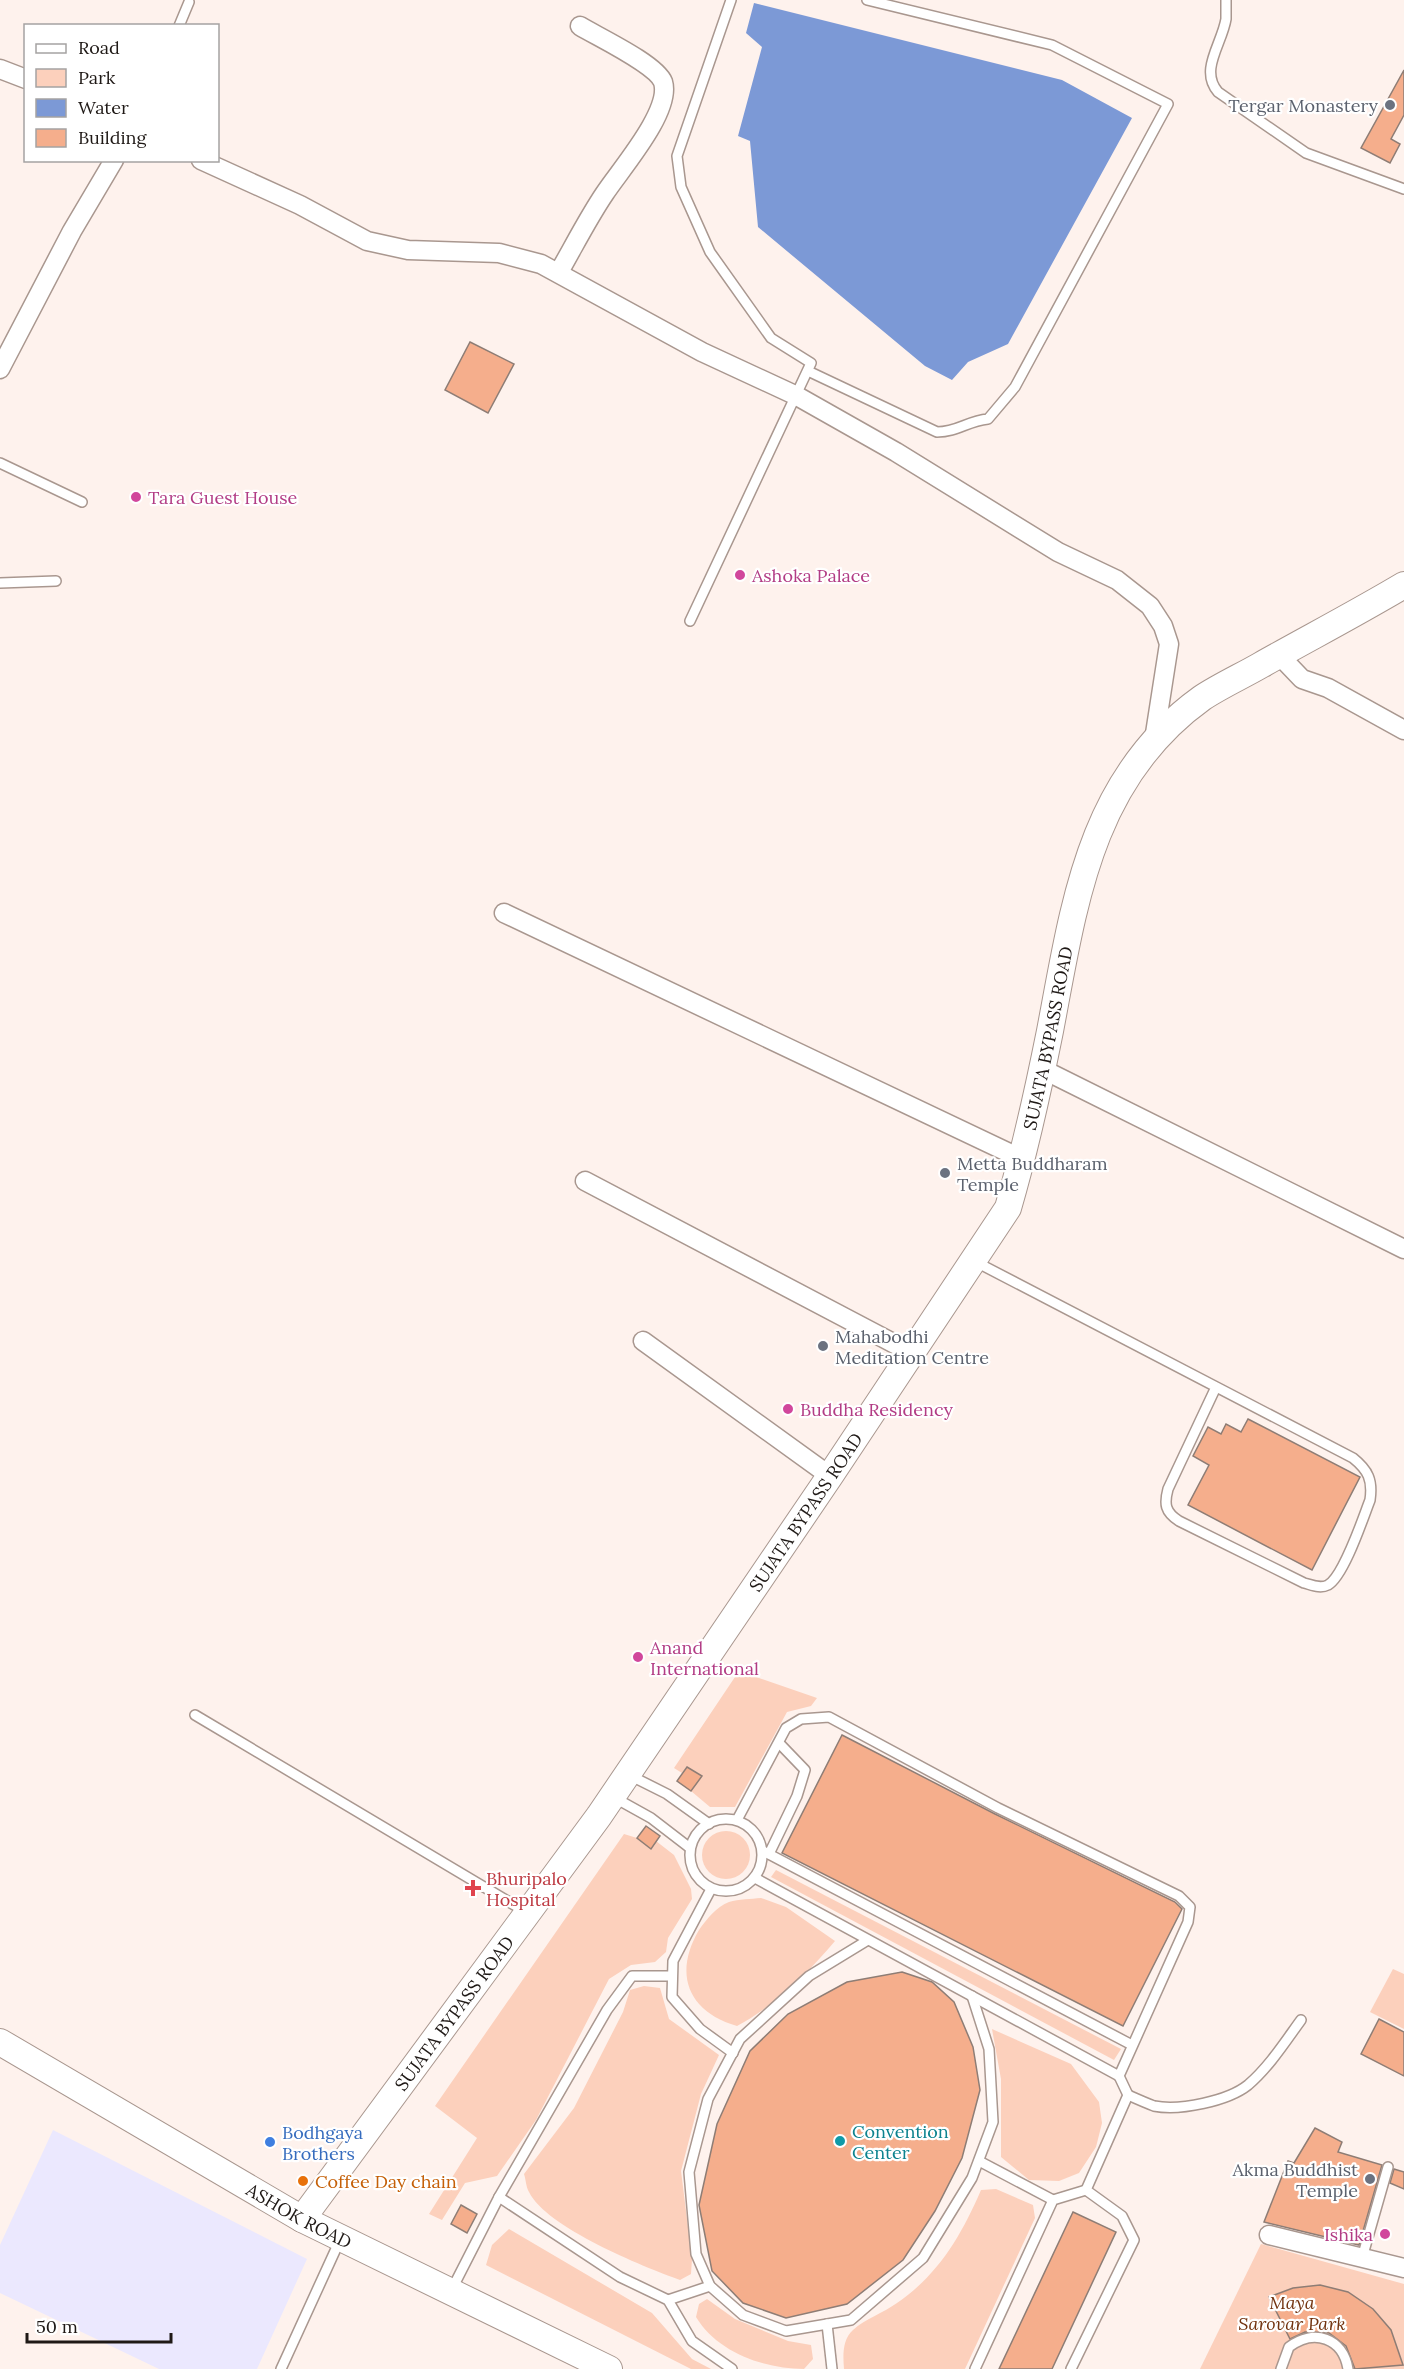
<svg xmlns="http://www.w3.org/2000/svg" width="1404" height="2369" font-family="Lora,serif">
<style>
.commercial{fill:#ebe8fe}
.green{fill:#fcd0bc}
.water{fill:#7c99d6}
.building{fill:#f5ae8c;stroke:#8e7d75;stroke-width:1.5}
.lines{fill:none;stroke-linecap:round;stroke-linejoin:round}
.lane-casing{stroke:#a9978f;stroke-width:12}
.street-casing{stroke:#a9978f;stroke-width:21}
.secondary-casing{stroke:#a9978f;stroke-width:28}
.lane{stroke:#fff;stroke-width:9}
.street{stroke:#fff;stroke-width:18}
.secondary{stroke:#fff;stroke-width:26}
.worship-dot{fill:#6b7280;stroke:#fff;stroke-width:2}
.hotel-dot{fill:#d1479c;stroke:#fff;stroke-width:2}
.health-dot{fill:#e0444e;stroke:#fff;stroke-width:2}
.culture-dot{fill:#0f9aa8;stroke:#fff;stroke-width:2}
.shop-dot{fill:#3f7fe0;stroke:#fff;stroke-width:2}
.food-dot{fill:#e8710a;stroke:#fff;stroke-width:2}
.labels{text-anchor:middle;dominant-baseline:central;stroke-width:4.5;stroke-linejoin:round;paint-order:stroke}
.worship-label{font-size:18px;fill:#5b616d;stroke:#fff;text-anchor:end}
.hotel-label{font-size:18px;fill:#b23c85;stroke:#fff;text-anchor:start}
.street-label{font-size:18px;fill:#1f1916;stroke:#fff}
.health-label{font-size:18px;fill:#be3a42;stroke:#fff;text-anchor:start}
.culture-label{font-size:18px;fill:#0d838f;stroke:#fff;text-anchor:start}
.shop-label{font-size:18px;fill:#366cbe;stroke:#fff;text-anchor:start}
.food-label{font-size:18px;fill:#c56008;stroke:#fff;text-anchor:start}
.park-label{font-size:18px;font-style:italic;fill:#72330f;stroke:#fff}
</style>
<rect width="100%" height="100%" fill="#fef2ed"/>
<polygon class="commercial" points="53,2130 307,2259 257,2369 159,2369 0,2293 0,2245"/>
<g class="green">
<polygon points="739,1671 817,1698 811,1706 787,1712 735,1807 710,1807 691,1791 701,1776 687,1767 682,1773 674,1768"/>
<circle cx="726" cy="1855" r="24"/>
<polygon points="624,1834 637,1838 651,1848 656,1841 674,1855 691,1889 692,1899 668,1938 666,1952 655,1962 631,1965 609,1979 536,2120 497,2176 465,2183 442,2220 429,2214 477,2138 435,2106"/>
<polygon points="776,1870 1121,2049 1114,2060 771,1877"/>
<path d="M761,1898L786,1907L835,1941C810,1971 772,2008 737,2026C688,2012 673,1974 699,1930C706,1920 717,1906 729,1902C739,1899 751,1899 761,1898Z"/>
<polygon points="1393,1969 1404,1974 1404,2029 1370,2012"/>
<path d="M644,1986L660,1988L669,2019L719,2055L701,2094L681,2171L692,2259L691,2274L680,2280C642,2266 547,2228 529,2192C526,2187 526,2180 524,2174L574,2108L623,2012L630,1990Z"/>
<polygon points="992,2029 1071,2064 1099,2102 1102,2123 1096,2147 1079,2173 1059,2181 1029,2180 1001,2157 1001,2079"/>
<path d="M996,2189L1033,2205L1035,2218L965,2369H844C843,2356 842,2340 853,2330C865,2319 883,2313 897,2303C939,2274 961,2236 981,2190Z"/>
<polygon points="509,2229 652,2313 692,2359 711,2369 691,2369 486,2265 492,2245"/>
<polygon points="1261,2244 1404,2284 1404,2369 1200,2369"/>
<path d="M707,2299L735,2319L788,2341L811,2345L813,2359L804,2369C764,2369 717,2352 696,2317L699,2304Z"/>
</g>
<polygon class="water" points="754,3 1062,80 1132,118 1008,344 968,362 952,380 925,366 758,227 750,141 738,136 762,47 746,33"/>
<g class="building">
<polygon points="1404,70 1404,115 1391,139 1400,144 1390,163 1361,148"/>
<polygon points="470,342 514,364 488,413 445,390"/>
<polygon points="1248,1419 1360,1477 1312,1570 1188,1505 1209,1465 1193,1456 1208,1427 1221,1434 1226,1424 1241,1432"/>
<polygon points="842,1735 995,1814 1175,1902 1182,1909 1123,2026 782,1853"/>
<polygon points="687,1767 702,1776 691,1791 677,1781"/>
<polygon points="646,1826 660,1836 651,1849 637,1838"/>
<polygon points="902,1972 932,1982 954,2002 973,2047 980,2090 962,2158 935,2211 903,2260 847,2304 786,2318 743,2303 712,2271 699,2205 717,2124 750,2051 788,2014 847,1982"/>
<polygon points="1379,2019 1404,2032 1404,2076 1361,2054"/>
<polygon points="1315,2128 1342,2142 1338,2152 1382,2165 1359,2245 1264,2222 1288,2161 1294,2163"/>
<polygon points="1394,2169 1404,2172 1404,2189 1390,2183"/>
<polygon points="461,2205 477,2214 467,2233 451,2224"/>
<polygon points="1073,2212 1116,2232 1052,2369 999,2369"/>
<polygon points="1320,2285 1348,2292 1373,2309 1391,2330 1403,2365 1355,2369 1346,2346 1329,2333 1305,2332 1290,2339 1269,2297 1293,2288"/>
</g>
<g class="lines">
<g class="lane-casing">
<g id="lane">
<path d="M1226,0C1226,6 1226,13 1226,19C1222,44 1199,70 1218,92L1306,153L1404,189"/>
<polyline points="179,26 189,2"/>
<path d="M808,371L937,432C958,432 967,421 988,419L1015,387L1168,104L1052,45L867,0"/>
<polyline points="0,463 82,502"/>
<polyline points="0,583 56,581"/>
<polyline points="690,621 811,363 771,338 710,252 681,187 677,156 731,0"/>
<path d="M976,1262L1353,1458C1368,1470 1373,1480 1370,1500C1363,1518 1344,1576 1328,1585C1320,1589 1312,1585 1304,1583L1179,1521C1165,1512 1164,1504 1168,1489L1216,1387"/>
<polyline points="195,1715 526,1912"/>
<polyline points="629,1775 667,1794 709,1824"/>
<polyline points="615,1798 651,1818 690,1848"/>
<circle cx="726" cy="1855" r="36"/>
<polyline points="737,1820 786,1728 801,1719 829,1717 998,1808 1179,1896 1190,1907 1188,1922 1119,2076 1128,2095 1086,2190 1122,2216 1134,2240 1071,2369"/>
<polyline points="763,1851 1132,2045"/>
<polyline points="769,1854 797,1796 805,1770 779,1743"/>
<polyline points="755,1878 1119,2076"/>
<polyline points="711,1889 673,1961 672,1997 700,2029 733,2053"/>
<polyline points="868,1940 809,1976 740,2039 708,2099 689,2172 696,2254 710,2286 743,2315 786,2331 851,2320 923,2258 972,2178 993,2122 989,2049 972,1996"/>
<polyline points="672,1976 632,1976 607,2010 499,2197 620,2277 668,2300 692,2341 732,2369"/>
<path d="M1128,2095C1137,2099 1146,2103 1154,2106C1180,2111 1228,2101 1248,2085C1269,2067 1285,2042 1301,2020"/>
<polyline points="979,2161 1053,2200"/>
<polyline points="1362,2258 1388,2167"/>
<polyline points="451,2291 499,2197"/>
<polyline points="668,2300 710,2286"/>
<polyline points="827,2324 832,2369"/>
<polyline points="281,2369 340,2240"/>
<polyline points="975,2369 1053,2200 1086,2190"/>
<path d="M1281,2369L1289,2347C1314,2328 1343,2338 1348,2369"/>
</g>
</g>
<g class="street-casing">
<g id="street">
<polyline points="0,69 26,79"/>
<polyline points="201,160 300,205 367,241 408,250 499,253 541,264 702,352 797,396 896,452 1058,552 1117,580 1150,606 1163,626 1169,644 1154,740"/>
<path d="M559,272C574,246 588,218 605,193C620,170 672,111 663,82C656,64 598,37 580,26"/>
<polyline points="0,369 72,231 114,160"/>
<polyline points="1279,655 1302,679 1328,688 1404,730"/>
<polyline points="504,913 1022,1159"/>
<polyline points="1042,1069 1404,1249"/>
<polyline points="585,1181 912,1353"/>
<polyline points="643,1341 830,1476"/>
<polyline points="1269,2235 1404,2268"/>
</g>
</g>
<g class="secondary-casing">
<g id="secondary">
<path id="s1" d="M0,2042L302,2219L609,2369"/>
<path id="s2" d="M302,2219L599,1816L830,1476L1008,1208C1025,1150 1038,1091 1050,1031C1074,905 1089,779 1202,698C1220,686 1242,676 1261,665C1309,638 1357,613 1404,585"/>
</g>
</g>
<use href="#lane" class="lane"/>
<use href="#street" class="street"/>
<use href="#secondary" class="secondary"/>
</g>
<g class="worship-dot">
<circle cx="1390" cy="105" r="6"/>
<circle cx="945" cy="1173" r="6"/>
<circle cx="823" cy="1346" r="6"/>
<circle cx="1370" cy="2179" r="6"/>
</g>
<g class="hotel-dot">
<circle cx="136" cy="497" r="6"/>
<circle cx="740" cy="575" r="6"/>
<circle cx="788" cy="1409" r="6"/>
<circle cx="638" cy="1657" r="6"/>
<circle cx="1385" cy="2234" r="6"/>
</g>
<path class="health-dot" d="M470 1879h6v6h6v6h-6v6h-6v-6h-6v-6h6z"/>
<circle class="culture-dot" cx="840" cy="2141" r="6"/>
<circle class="shop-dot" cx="270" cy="2142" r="6"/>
<circle class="food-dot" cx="303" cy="2181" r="6"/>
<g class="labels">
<g class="worship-label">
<text x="1378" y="105">Tergar Monastery</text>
<text x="957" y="1163" text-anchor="start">Metta Buddharam<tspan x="957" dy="21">Temple</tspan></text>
<text x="835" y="1336" text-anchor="start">Mahabodhi<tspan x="835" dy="21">Meditation Centre</tspan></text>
<text x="1358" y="2169">Akma Buddhist<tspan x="1358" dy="21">Temple</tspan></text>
</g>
<g class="hotel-label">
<text x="148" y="497">Tara Guest House</text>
<text x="752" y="575">Ashoka Palace</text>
<text x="800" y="1409">Buddha Residency</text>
<text x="650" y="1647">Anand<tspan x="650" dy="21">International</tspan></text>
<text x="1373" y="2234" text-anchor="end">Ishika</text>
</g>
<g class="street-label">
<text stroke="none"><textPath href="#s2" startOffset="1408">SUJATA BYPASS ROAD</textPath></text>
<text stroke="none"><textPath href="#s2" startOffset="868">SUJATA BYPASS ROAD</textPath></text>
<text stroke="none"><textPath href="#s2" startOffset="256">SUJATA BYPASS ROAD</textPath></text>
<text stroke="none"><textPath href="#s1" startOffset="346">ASHOK ROAD</textPath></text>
</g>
<g class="health-label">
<text x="486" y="1878">Bhuripalo<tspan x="486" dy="21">Hospital</tspan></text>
</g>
<g class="culture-label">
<text x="852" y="2131">Convention<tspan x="852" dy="21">Center</tspan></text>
</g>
<g class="shop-label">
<text x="282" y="2132">Bodhgaya<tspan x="282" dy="21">Brothers</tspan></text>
</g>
<g class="food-label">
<text x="315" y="2181">Coffee Day chain</text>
</g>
<g class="park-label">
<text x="1292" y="2302">Maya<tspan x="1292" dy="21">Sarovar Park</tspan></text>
</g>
</g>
<rect x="24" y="24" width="195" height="138" fill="#ffffff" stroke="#a5a3a2" stroke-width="1.5"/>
<rect x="36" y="44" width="30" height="9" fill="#ffffff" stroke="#a5a3a2" stroke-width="1.5"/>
<text x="78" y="54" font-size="18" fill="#1f1916">Road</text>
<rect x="36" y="69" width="30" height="18" fill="#fcd0bc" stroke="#a5a3a2" stroke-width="1.5"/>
<text x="78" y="84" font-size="18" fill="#1f1916">Park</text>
<rect x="36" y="99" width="30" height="18" fill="#7c99d6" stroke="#a5a3a2" stroke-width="1.5"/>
<text x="78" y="114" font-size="18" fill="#1f1916">Water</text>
<rect x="36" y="129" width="30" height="18" fill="#f5ae8c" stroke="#a5a3a2" stroke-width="1.5"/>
<text x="78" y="144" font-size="18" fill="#1f1916">Building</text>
<path d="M27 2333v9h144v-9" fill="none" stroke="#1f1916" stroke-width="3"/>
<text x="36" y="2333" font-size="18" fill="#1f1916" stroke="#ffffff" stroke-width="4.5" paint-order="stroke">50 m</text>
</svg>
